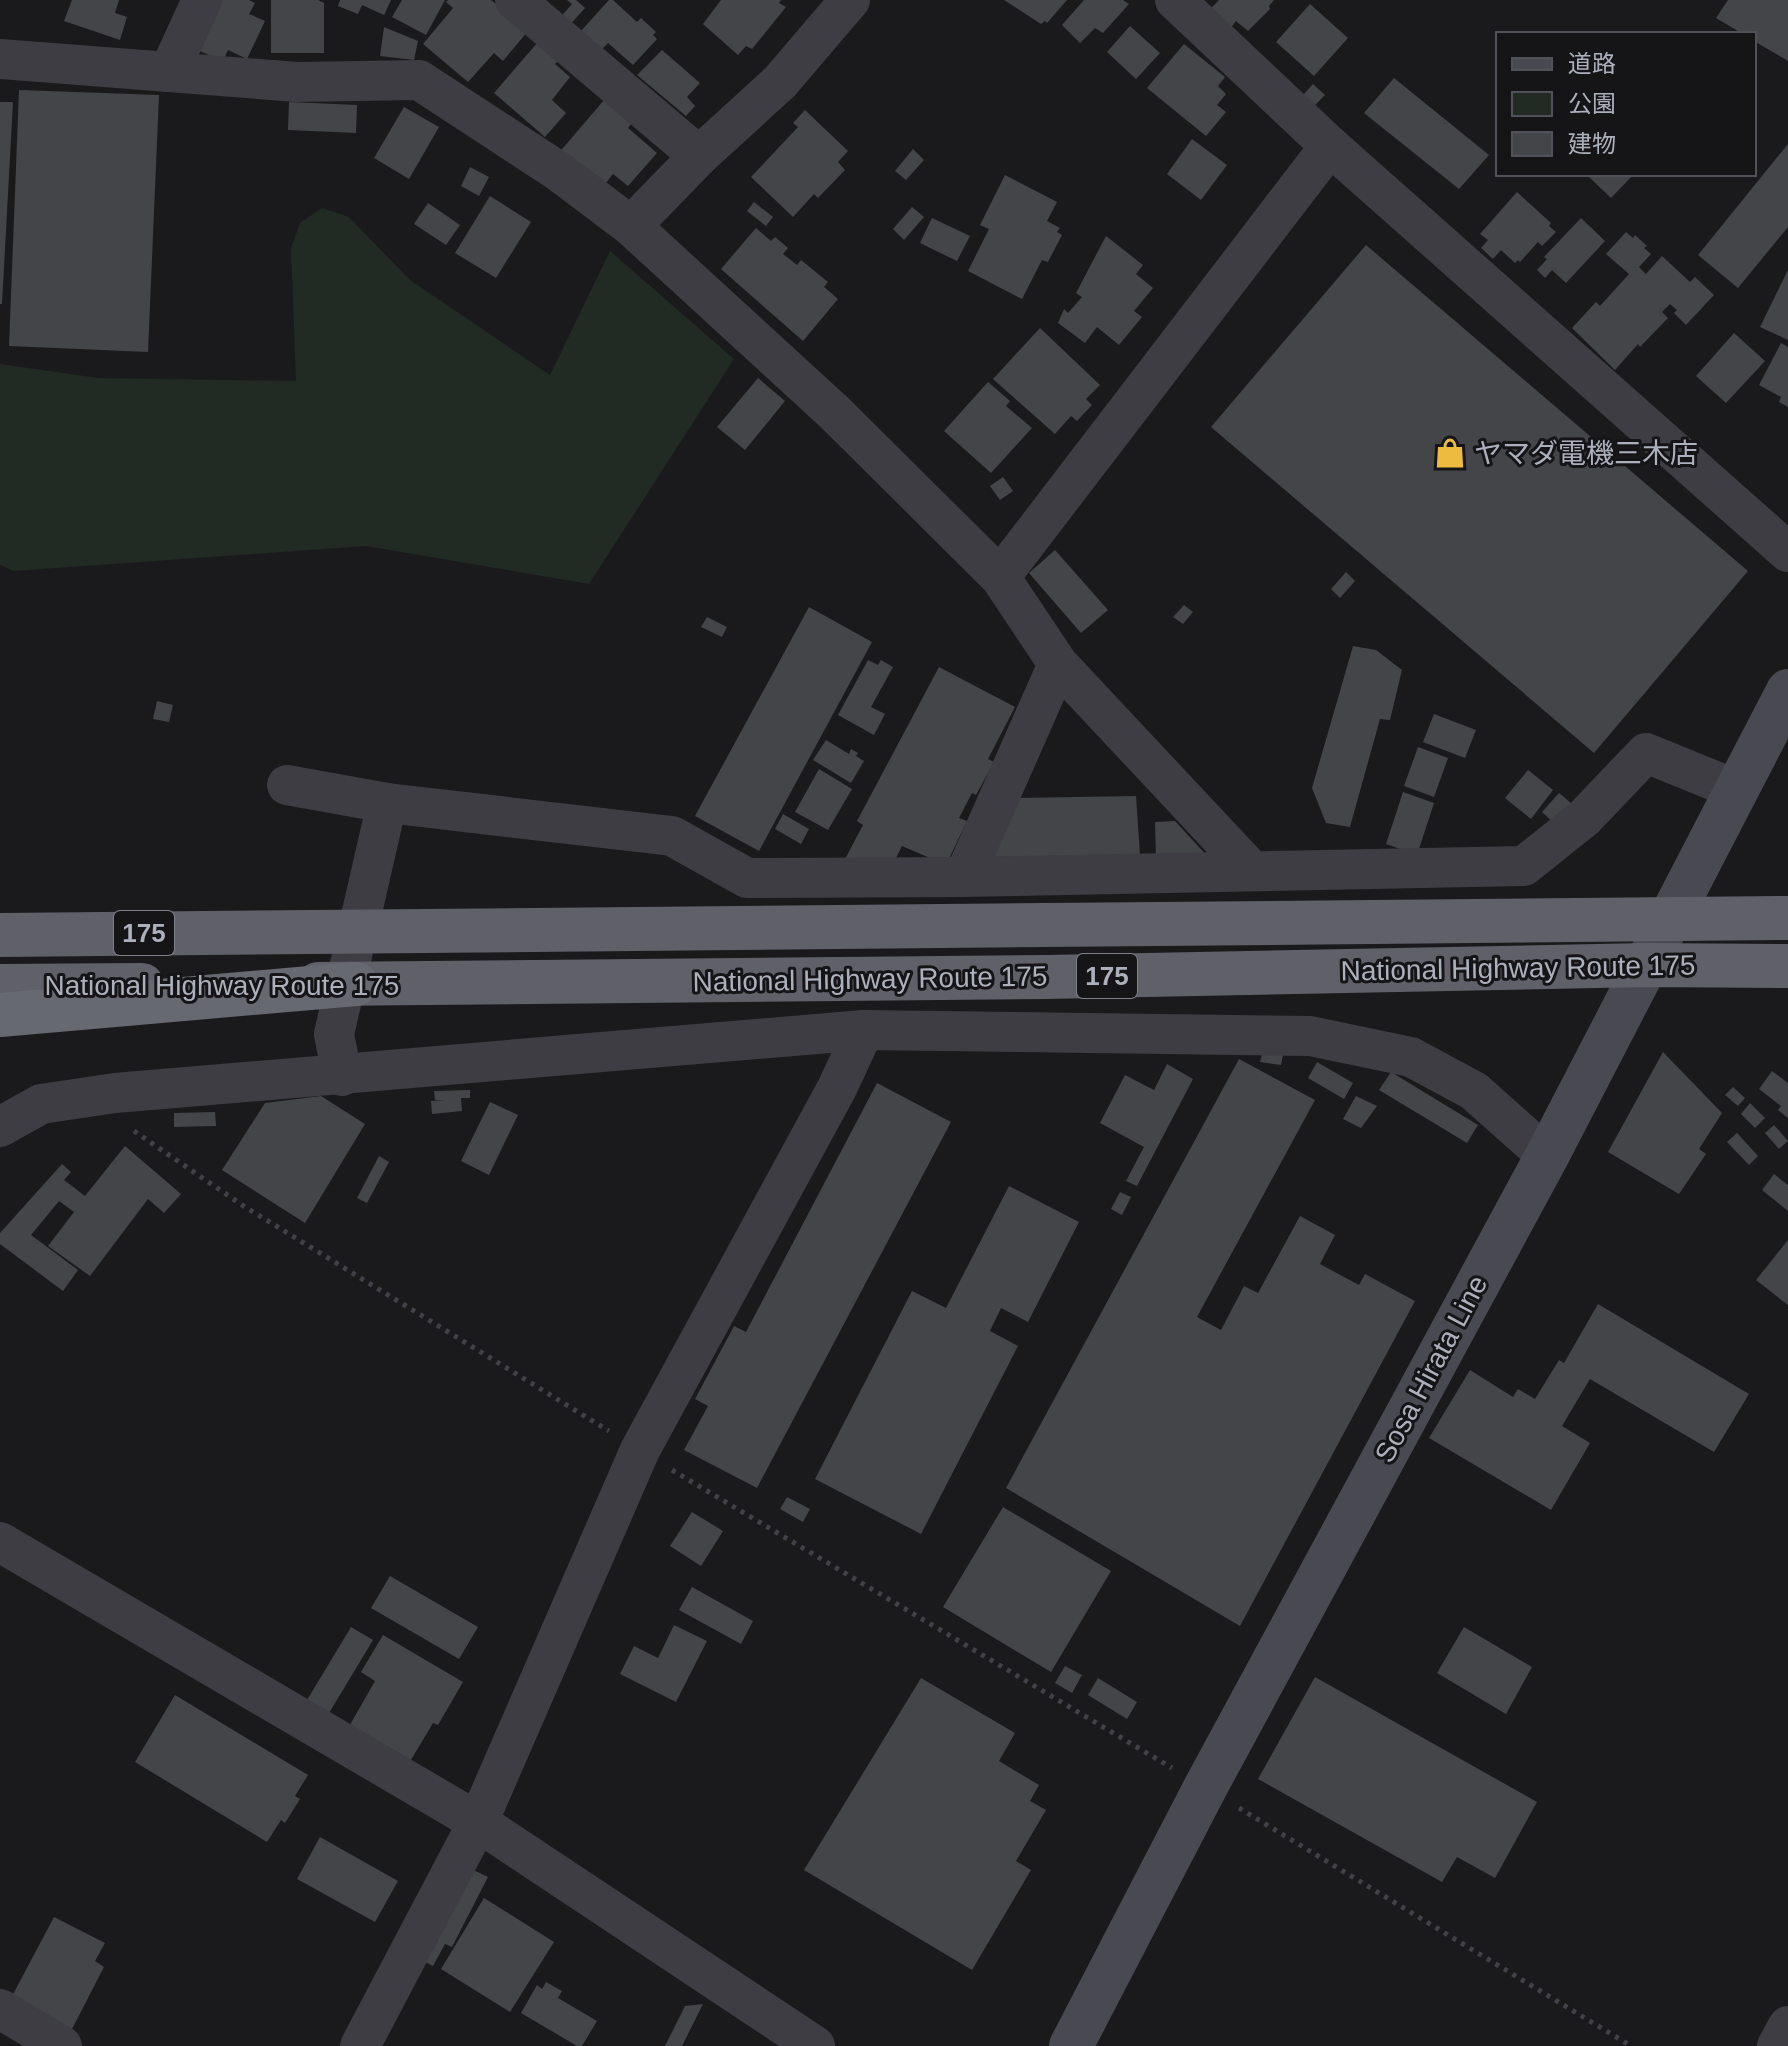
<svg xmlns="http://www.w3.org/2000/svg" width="1788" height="2046" font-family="Arial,'Noto Sans JP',sans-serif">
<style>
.green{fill:#212a23}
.building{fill:#444549}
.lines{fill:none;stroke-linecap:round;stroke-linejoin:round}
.path{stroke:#414248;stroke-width:5;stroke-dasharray:4 6;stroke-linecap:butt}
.minor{stroke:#3d3d43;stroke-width:40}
.secondary{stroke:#494a51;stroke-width:44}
.trunk{stroke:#5f6068;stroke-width:44}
.motorway{stroke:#676971;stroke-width:44}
.labels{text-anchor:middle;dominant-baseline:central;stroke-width:6;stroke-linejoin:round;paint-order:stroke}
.shield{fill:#151417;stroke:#7f818a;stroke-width:2}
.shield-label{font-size:26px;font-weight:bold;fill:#acb0bb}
.poi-label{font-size:28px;fill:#acb0bb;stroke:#151417;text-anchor:start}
.street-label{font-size:28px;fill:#acb0bb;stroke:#151417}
</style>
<rect width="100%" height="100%" fill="#1a1a1c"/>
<polygon class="green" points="322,208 349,217 410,280 550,375 610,251 734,359 589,584 366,546 14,571 0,565 0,364 98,378 296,381 291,248 300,223"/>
<g class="building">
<polygon points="72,0 119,0 115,13 127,17 120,40 64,21"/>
<polygon points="220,0 249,0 255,3 249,14 265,21 247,59 228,50 224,59 218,59 193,48"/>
<polygon points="271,0 318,0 324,3 324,53 271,53"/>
<polygon points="340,0 391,0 384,15 362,5 358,14 338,6"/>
<polygon points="402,0 445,0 426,35 392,17"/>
<polygon points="448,0 491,0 528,31 503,61 494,53 468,82 423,44 453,8 446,2"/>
<polygon points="567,0 576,0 585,8 567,28 558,20 572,4"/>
<polygon points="609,0 613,0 637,22 641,18 656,32 653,35 657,39 633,65 608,43 600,51 580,32"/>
<polygon points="721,0 781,0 779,3 786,7 752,49 746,46 738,55 703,24"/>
<polygon points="1004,0 1067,0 1047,23 1045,21 1041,24"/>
<polygon points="1084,0 1123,0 1129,4 1103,33 1095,28 1080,43 1062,25"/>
<polygon points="1219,0 1274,0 1269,6 1270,9 1248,31 1236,21 1229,30 1208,11"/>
<polygon points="1728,0 1788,0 1788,61 1754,41 1754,34 1743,34 1716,18"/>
<polygon points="1310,4 1348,38 1314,76 1276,42"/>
<polygon points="1130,26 1160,53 1136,79 1107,52"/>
<polygon points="384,27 418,41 414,60 380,56"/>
<polygon points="538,42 559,60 555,64 570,77 552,100 566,113 545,137 494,93"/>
<polygon points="1184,44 1225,77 1218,86 1226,94 1217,105 1226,112 1206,136 1147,88"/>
<polygon points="662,50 700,83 687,97 695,106 686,116 637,75"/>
<polygon points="1394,78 1489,155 1459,189 1364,113"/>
<polygon points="1313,84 1325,95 1313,107 1302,96"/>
<polygon points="19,90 159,95 148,352 9,346"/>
<polygon points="605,99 632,123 628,128 657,153 628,186 613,174 601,189 557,155"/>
<polygon points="0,102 13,102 2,304 0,304"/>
<polygon points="289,102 357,105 356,133 288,130"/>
<polygon points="404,107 439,127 409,179 374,158"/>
<polygon points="805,110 848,151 838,162 845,170 818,198 814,194 793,217 751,177 798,127 793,123"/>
<polygon points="1192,139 1227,165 1201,200 1167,174"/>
<polygon points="1788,144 1788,227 1738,288 1698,255"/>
<polygon points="913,149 924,160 906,180 895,171"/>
<polygon points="470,167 489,177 479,196 461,186"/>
<polygon points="1586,174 1634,174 1611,198"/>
<polygon points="1005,175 1057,202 1047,221 1060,228 1057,232 1062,235 1048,262 1042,260 1022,299 968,271 989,229 980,225"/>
<polygon points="1517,192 1551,223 1549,226 1556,232 1542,246 1538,242 1520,262 1518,260 1515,263 1501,250 1493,259 1481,248 1488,240 1480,234"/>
<polygon points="490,196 531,222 496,278 455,253"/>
<polygon points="754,202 773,217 766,226 747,211"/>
<polygon points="428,203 460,225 446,245 414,224"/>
<polygon points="912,207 924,217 904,240 893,229"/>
<polygon points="932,218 970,236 957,261 920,243"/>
<polygon points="1581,218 1605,241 1566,283 1552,270 1545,278 1537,270 1547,259 1544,257"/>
<polygon points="756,228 771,241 775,237 788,248 783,254 797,265 801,260 828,282 824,287 838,299 803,341 721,269"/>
<polygon points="1626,232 1633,238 1635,235 1647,246 1644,248 1651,254 1639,267 1646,274 1662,256 1690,282 1695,277 1714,295 1686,325 1674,313 1677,310 1670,304 1662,312 1668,318 1640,347 1638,344 1615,370 1572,328 1596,302 1600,306 1629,274 1606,254"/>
<polygon points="1106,236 1143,265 1136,274 1153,288 1134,311 1142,317 1119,345 1097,327 1085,343 1058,323 1064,309 1068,313 1082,297 1076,293"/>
<polygon points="1366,245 1748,571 1594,753 1211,427"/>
<polygon points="1788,270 1788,340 1760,327"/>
<polygon points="1040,328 1100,385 1086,399 1092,405 1077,421 1071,416 1055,434 993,379"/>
<polygon points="1734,333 1765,361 1726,403 1696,376"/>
<polygon points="1781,343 1788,347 1788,407 1779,402 1781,397 1759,385"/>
<polygon points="758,378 785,401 745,450 717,427"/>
<polygon points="988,382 1010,401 1006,406 1032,428 991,473 944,431"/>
<polygon points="1003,477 1013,491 1000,500 990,486"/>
<polygon points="1055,550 1108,610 1081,633 1029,573"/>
<polygon points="1346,572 1355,581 1340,598 1331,589"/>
<polygon points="1184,605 1193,612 1183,624 1173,617"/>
<polygon points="809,607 872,642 759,851 695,816"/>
<polygon points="707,617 727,627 722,637 701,627"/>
<polygon points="1353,646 1376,650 1402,670 1390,720 1380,719 1350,827 1326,823 1312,788"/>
<polygon points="868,660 878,665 881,660 893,667 871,707 885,714 874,735 838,715"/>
<polygon points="939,667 1015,707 988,759 994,762 976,795 972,793 959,818 967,821 946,865 902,846 892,866 844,861 863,825 857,821"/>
<polygon points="157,701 173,705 169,722 153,719"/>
<polygon points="1434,714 1476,730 1465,758 1423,742"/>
<polygon points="826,740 849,754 851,749 858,753 856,756 864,761 851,783 813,760"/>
<polygon points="1418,747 1448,758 1434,797 1404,786"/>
<polygon points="819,769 852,789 828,830 795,812"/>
<polygon points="1528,770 1553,790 1531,819 1505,798"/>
<polygon points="1403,792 1434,803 1417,855 1386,844"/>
<polygon points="1559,793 1572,804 1555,824 1542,812"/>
<polygon points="1136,796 1140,855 988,857 1015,798"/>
<polygon points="783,814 809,829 801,844 775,829"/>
<polygon points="1175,821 1208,857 1156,858 1155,822"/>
<polygon points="1263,1051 1283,1055 1281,1065 1260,1062"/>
<polygon points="1663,1052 1722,1113 1699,1149 1706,1154 1679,1194 1608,1152"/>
<polygon points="1239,1059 1315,1100 1197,1317 1221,1330 1244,1286 1258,1293 1300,1216 1335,1235 1320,1264 1359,1285 1365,1274 1415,1301 1240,1626 1006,1488"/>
<polygon points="1317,1062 1353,1083 1344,1099 1308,1078"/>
<polygon points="1167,1064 1193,1079 1137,1186 1126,1181 1144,1147 1100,1123 1125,1075 1154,1090"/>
<polygon points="1772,1071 1788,1083 1788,1118 1778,1110 1781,1106 1759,1089"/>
<polygon points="1391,1072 1478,1125 1467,1143 1379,1090"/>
<polygon points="877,1083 951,1122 757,1488 684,1450 708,1406 695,1399 734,1326 746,1332"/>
<polygon points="1733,1087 1745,1098 1738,1106 1725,1095"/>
<polygon points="470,1090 470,1098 461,1098 462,1111 432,1114 431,1101 445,1100 435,1100 434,1091"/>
<polygon points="321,1096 365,1124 305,1223 222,1170 265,1103"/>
<polygon points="1356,1096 1377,1106 1361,1128 1343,1119"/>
<polygon points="490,1102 518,1115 489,1175 461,1161"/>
<polygon points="1750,1103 1765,1118 1755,1128 1741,1114"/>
<polygon points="215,1112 216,1126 174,1127 174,1113"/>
<polygon points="1774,1125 1788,1141 1779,1149 1765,1133"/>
<polygon points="1737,1133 1758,1156 1749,1165 1727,1142"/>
<polygon points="125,1146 181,1194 164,1213 148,1199 90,1276 48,1246 74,1212 59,1201 31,1235 78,1270 63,1291 0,1244 0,1233 62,1164 71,1172 64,1180 85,1196"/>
<polygon points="379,1156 389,1162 367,1203 357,1198"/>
<polygon points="1774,1174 1788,1185 1788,1211 1762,1190"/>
<polygon points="1009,1186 1079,1222 1028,1322 1001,1308 990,1331 1018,1346 921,1534 815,1479 912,1291 946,1308"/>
<polygon points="1120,1192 1131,1197 1122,1215 1111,1209"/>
<polygon points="1788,1240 1788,1305 1756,1280"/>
<polygon points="1598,1304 1749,1394 1714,1452 1590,1379 1562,1426 1590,1443 1551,1510 1429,1438 1470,1370 1513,1397 1518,1389 1535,1399 1559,1360 1564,1363"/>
<polygon points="787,1497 810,1509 803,1522 780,1509"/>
<polygon points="1003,1507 1111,1571 1051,1672 943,1607"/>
<polygon points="692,1512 723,1531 701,1566 670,1546"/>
<polygon points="390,1576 478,1627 459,1659 371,1608"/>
<polygon points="692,1587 753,1621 741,1644 679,1610"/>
<polygon points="674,1625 707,1641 676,1702 620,1674 634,1646 658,1658"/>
<polygon points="351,1627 373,1640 323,1723 301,1710"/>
<polygon points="1464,1627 1532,1667 1506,1714 1437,1673"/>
<polygon points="383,1635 463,1682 438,1725 433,1723 408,1765 347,1730 375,1681 361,1672"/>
<polygon points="1065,1666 1082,1675 1072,1693 1055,1683"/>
<polygon points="1315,1677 1537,1802 1495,1878 1457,1857 1442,1882 1258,1779"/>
<polygon points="921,1678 1015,1733 999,1761 1039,1785 1030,1801 1046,1810 1016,1861 1031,1870 972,1970 804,1870"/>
<polygon points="1098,1678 1137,1702 1127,1719 1088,1695"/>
<polygon points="175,1695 308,1775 295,1796 300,1799 285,1823 281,1820 267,1842 135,1762"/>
<polygon points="320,1837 398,1881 375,1922 297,1879"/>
<polygon points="453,1860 488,1877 452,1947 445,1944 433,1966 409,1954"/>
<polygon points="484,1898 554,1942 510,2012 441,1969"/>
<polygon points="54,1917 105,1943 95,1961 104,1967 72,2029 2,2015"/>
<polygon points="546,1982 562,1991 558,1998 597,2021 582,2046 577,2046 521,2013 537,1985 542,1989"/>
<polygon points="703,2004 682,2046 665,2046 685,2006"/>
</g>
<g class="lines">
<g class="path">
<polyline points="134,1131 242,1205 609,1431"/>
<polyline points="672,1470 1172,1768"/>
<polyline points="1239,1808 1631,2046"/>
</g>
<g class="minor">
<polyline points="202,0 169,72 297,82 419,80 558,171 631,226 835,413 1000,577 1058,664 1251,870"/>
<polyline points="515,0 699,156"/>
<polyline points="1175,0 1330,146 1788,552"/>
<polyline points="0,59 169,72"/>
<polyline points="631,226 699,156 780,82 850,0"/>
<polyline points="1000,577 1330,146"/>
<polyline points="1058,664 964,877 1524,866 1584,818 1646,753 1737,790"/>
<polyline points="287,785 387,803 672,836 747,878 964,877"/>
<polyline points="342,1076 334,1034 387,803"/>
<polyline points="0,1127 41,1104 115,1093 864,1030 1310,1036 1411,1057 1474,1091 1547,1156"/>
<polyline points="0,1542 478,1822 815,2046"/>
<polyline points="0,2009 62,2046"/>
<polyline points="360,2046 478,1822 640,1450 837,1088 864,1030"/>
<polyline points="1777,2046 1788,2026"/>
</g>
<polyline class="secondary" points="1071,2046 1205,1788 1547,1156 1788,691"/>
<g class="trunk">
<polyline points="0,935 1788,918"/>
<polyline points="318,984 1046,977 1646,965 1788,966"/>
<polyline points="0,986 142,985"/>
</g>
<polyline class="motorway" points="0,1015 356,984"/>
</g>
<defs>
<g id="shop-bare" transform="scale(2.4)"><path d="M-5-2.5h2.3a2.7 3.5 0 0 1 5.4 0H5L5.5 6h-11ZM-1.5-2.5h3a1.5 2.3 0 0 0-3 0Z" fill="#edbb40" stroke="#151417" stroke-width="2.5" paint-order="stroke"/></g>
</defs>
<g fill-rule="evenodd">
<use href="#shop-bare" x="1450" y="453"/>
</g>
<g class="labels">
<g class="shield">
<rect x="114" y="911" width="60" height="44" rx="6"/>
<rect x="1077" y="954" width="60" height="44" rx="6"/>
</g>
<g class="shield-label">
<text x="144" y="933">175</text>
<text x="1107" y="976">175</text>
</g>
<g class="poi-label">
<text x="1474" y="453">ヤマダ電機三木店</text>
</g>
<g class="street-label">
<text transform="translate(1518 968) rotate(-1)">National Highway Route 175</text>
<text transform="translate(870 979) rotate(-1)">National Highway Route 175</text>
<text x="222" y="985">National Highway Route 175</text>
<text transform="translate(1431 1369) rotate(-62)">Sosa Hirata Line</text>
</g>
</g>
<rect x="1496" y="32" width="260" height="144" fill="#151417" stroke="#515259" stroke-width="2"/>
<rect x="1512" y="58" width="40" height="12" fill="#494a51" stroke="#515259" stroke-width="2"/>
<text x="1568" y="72" font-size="24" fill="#acb0bb">道路</text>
<rect x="1512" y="92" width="40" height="24" fill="#212a23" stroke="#515259" stroke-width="2"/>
<text x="1568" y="112" font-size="24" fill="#acb0bb">公園</text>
<rect x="1512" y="132" width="40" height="24" fill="#444549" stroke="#515259" stroke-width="2"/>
<text x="1568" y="152" font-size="24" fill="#acb0bb">建物</text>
</svg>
